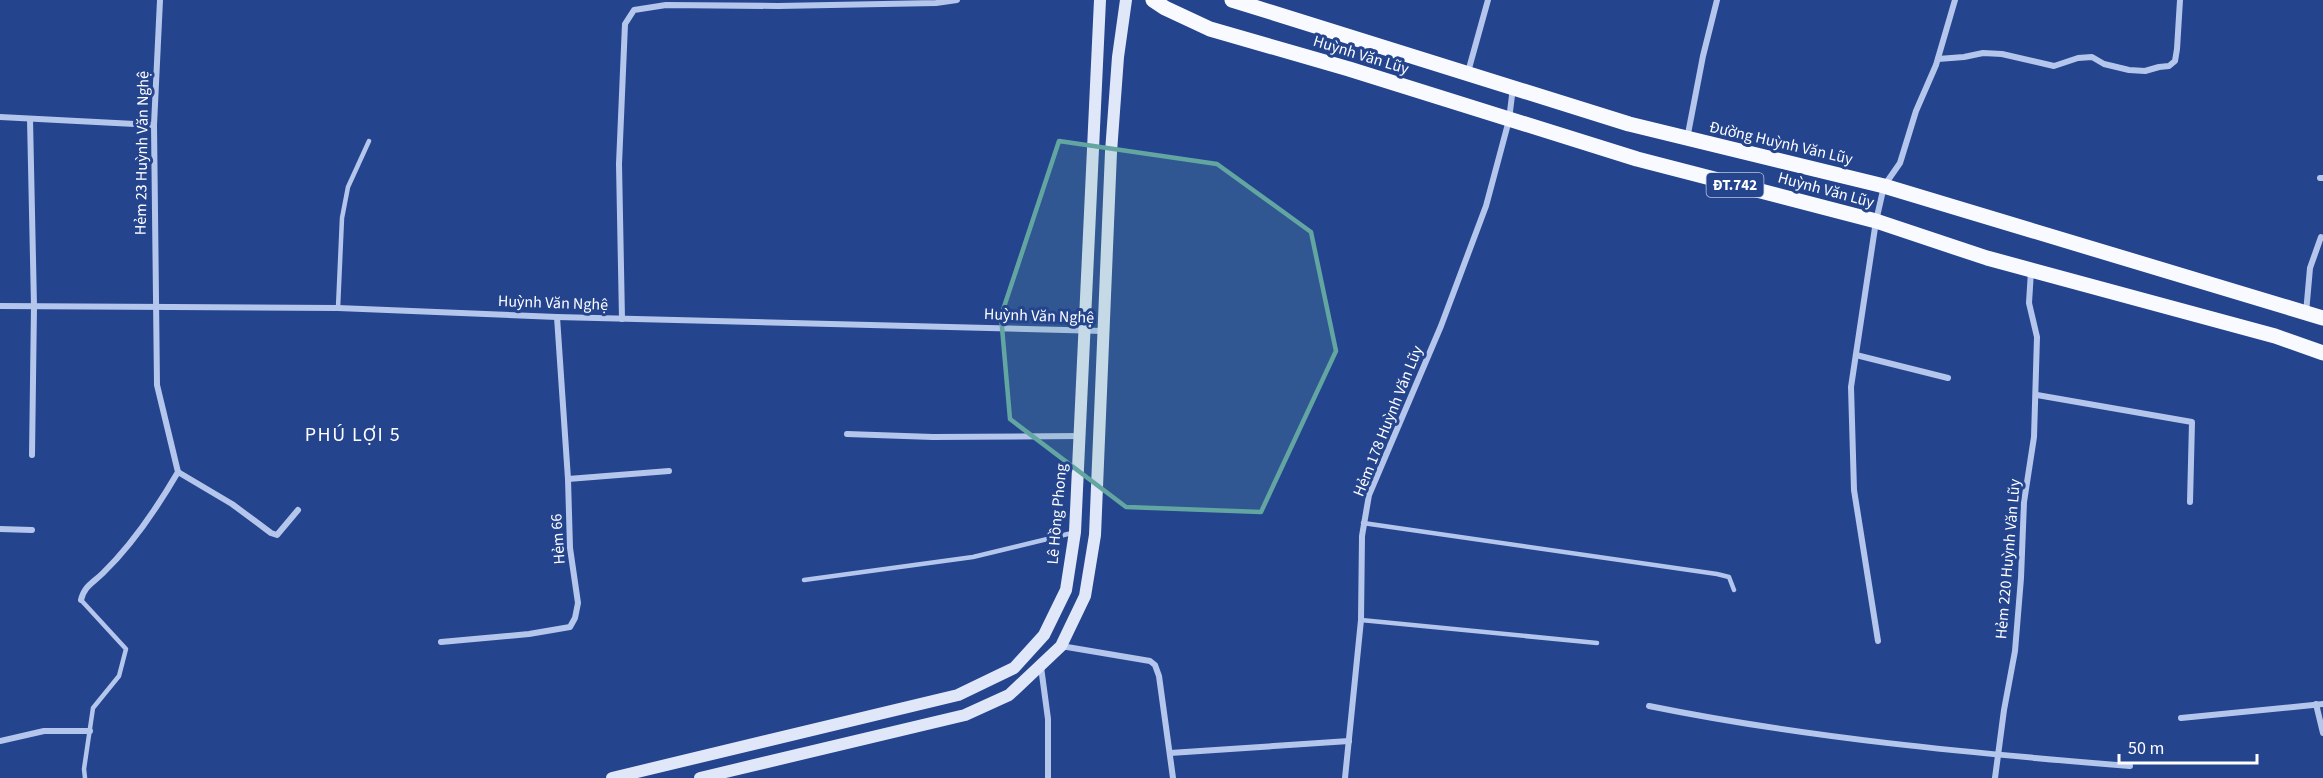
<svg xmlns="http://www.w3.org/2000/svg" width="2323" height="778" font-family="'Source Sans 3',sans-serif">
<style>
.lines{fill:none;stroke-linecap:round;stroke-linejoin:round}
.lane{stroke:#b4c6eb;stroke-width:4.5}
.street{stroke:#b4c6eb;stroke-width:6}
.secondary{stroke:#dfe7f9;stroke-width:12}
.primary{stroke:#f9faff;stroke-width:15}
.marked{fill:#63a6a1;fill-opacity:0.2;stroke:#63a6a1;stroke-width:4.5;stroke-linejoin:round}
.labels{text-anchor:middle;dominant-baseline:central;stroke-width:6;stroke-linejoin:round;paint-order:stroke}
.shield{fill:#24448e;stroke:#bdc7dd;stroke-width:1.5}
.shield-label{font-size:15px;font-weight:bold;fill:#fff}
.street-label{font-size:16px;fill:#fff;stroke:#24448e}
.quarter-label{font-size:20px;letter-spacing:1.5px;fill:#fff;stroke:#24448e}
</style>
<rect width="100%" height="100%" fill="#24448e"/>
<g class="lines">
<g class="lane">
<polyline points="338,308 342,218 348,187 369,141"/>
<polyline points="1363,523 1717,574 1729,577 1734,590"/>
<polyline points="804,580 973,557 1072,533"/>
<polyline points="81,600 126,649 119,676 93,708 84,769 85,778"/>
<polyline points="1361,620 1597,643"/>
</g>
<g class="street">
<polyline points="1938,59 1964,57 1983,53 2002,54 2054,66 2078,58 2092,57 2104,64 2129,70 2145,71 2159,67 2169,66 2175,61 2177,49 2180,0"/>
<polyline points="1468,72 1488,0"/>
<polyline points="0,117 154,125"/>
<polyline points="30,119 34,306 32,455"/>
<polyline points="1687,139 1703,56 1717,0"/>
<polyline points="2320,178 2323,178"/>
<polyline points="0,306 338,308 557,317 1103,331"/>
<polyline points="2306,313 2310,268 2321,237"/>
<polyline points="622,319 619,164 625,24 634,10 666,5 778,6 936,3 957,0"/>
<polyline points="1856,355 1948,378"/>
<polyline points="2037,395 2192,422 2190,502"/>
<polyline points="847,434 933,437 1079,436"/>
<polyline points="178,472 232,504 271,533 277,535 298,510"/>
<polyline points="568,479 669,471"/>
<polyline points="0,529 32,530"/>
<path d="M81,600C84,586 93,583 103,573C133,544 157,508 178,472L157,385L154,125L160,0"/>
<polyline points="1878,641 1854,490 1851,387 1876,221 1884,186 1900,163 1916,111 1936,65 1955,0"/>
<polyline points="441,642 529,634 570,627 575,618 578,603 570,548 568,479 557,317"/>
<polyline points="1061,646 1150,661 1155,665 1159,676 1173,778"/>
<polyline points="1041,667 1048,719 1048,778"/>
<polyline points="2316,704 2323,733"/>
<path d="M1649,706C1807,738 1969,753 2130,766"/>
<polyline points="2181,718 2323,704"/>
<polyline points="0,741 44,731 90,731"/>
<polyline points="1170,753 1349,741"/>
<polyline points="1345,778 1361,620 1362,536 1369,495 1441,326 1486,206 1509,120 1513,87"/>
<polyline points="1995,778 2004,710 2015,651 2021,578 2024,502 2034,437 2037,337 2029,303 2031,271"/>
</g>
<g class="secondary">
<polyline points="612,778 958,695 1014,668 1044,635 1066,590 1075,532 1100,0"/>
<polyline points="700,778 965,715 1009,695 1061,646 1085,596 1095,535 1111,152 1118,57 1126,0"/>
</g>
<g class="primary">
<polyline points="1153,0 1165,8 1210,29 1349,69 1637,159 1876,221 1987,258 2275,336 2323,353"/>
<polyline points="1232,0 1629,124 1884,186 2323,318"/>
</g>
</g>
<path class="marked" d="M1059,141L1217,164L1311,232L1336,351L1261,512L1126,507L1010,419L1001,316Z"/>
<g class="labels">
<rect class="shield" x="1706.5" y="173" width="57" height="24" rx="4.5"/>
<g class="shield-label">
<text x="1735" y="185">ĐT.742</text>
</g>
<g class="street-label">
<text transform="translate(1361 55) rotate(17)">Huỳnh Văn Lũy</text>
<text transform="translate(1781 143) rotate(13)">Đường Huỳnh Văn Lũy</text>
<text transform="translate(142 153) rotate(-89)">Hẻm 23 Huỳnh Văn Nghệ</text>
<text transform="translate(1826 190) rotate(15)">Huỳnh Văn Lũy</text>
<text transform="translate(553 303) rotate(2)">Huỳnh Văn Nghệ</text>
<text transform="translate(1039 316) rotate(2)">Huỳnh Văn Nghệ</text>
<text transform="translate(1388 421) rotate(-68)">Hẻm 178 Huỳnh Văn Lũy</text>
<text transform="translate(1057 514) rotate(-85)">Lê Hồng Phong</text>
<text transform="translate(558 539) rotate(-94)">Hẻm 66</text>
<text transform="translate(2008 559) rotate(-85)">Hẻm 220 Huỳnh Văn Lũy</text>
</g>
<g class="quarter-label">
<text x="353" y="435">PHÚ LỢI 5</text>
</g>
</g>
<path d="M2119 754v9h138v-9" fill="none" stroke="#ffffff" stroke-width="3"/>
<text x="2128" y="754" font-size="18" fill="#ffffff" stroke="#24448e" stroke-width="4.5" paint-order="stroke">50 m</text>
</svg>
